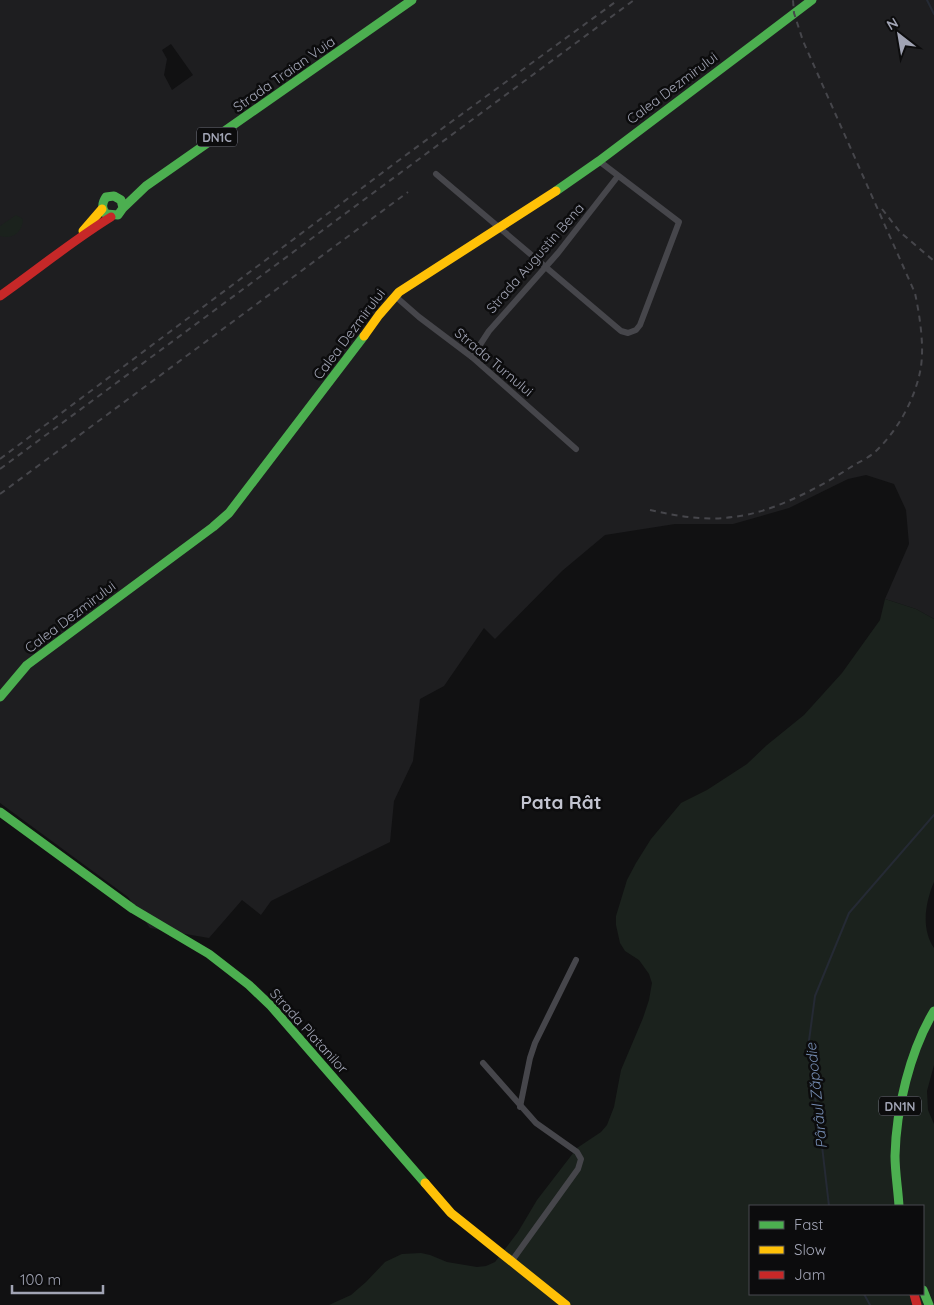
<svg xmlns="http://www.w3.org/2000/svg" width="934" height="1305" font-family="Quicksand,sans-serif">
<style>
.built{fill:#1e1e20;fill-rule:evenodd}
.green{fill:#1b221d;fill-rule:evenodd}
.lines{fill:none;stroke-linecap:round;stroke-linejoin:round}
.stream{stroke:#252a34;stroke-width:2}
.street{stroke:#46464b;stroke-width:6}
.fast{stroke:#4caf50;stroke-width:9}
.slow{stroke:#ffc107;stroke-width:9}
.jam{stroke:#c62828;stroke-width:9}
.rail{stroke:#46464b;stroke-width:2;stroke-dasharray:6 5;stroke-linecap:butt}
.labels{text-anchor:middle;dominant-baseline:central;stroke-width:5;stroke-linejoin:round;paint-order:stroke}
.shield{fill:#0c0c0d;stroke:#747682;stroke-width:1}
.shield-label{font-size:12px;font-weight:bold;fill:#a1a4b4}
.street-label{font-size:14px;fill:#a1a4b4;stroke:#0c0c0d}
.water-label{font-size:15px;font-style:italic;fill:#758cb2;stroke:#0c0c0d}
.district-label{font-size:19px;font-weight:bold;fill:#c2c4d0;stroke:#0c0c0d}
</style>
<rect width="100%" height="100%" fill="#111112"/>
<path class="built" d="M0,0H934V619L916,609L885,599L909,544L906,510L894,484L866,475L848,479L789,508L733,524H675L605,535L562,571L495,639L484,628L444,686L420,699L413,761L394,801L390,842L271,901L261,915L242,900L209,938L150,928L128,897L0,803ZM171,44L193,75L172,90L164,75L167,59L162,50Z"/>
<g class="green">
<path d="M16,215L23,219C23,232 12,240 0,236V226Z"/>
<path d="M885,599L916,609L934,619V882C925,903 921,929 934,948V1065L927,1091L928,1110L934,1124V1305H329L351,1295L366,1282L385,1262L402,1254L421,1253L430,1255L447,1262L477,1267L486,1266L495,1262L518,1232L537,1200L577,1148L601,1132L607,1125L614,1107L621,1070L643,1018L649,1000L652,983L649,974L639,960L625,951L620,943L616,925V916L627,880L636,863L651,839L681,803L707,790L747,764L767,745L804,715L842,673L880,620ZM750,1206H923V1294H750Z"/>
</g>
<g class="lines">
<g class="stream">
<polyline points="927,0 934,14"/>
<polyline points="829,1206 822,1146 808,1048 815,996 849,913 934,815"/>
<polyline points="864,1294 870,1305"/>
</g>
<g class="street">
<polyline points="436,174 621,331 628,333 636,330 640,325 679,222 599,161"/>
<polyline points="395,296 419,317 472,357 576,449"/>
<polyline points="472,357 489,331 558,253 618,176"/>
<polyline points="483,1063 536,1123 577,1152 581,1159 578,1169 511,1262"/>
<polyline points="520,1107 530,1058 535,1043 576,960"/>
</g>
<g class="fast">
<polyline points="556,191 599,161 812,0"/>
<path d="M123,208L121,200L114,196L106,197C102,203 101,208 106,214L118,215L123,208L146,186L412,0"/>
<polyline points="0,697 27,665 213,527 229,513 364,336"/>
<polyline points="0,812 133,909 209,954 249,985 271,1006 425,1183"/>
<path d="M899,1206C898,1189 895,1172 895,1156C896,1109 910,1051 934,1011"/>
<polyline points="923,1290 929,1305"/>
</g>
<g class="slow">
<polyline points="83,231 102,209"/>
<polyline points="364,336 379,315 399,292 556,191"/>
<polyline points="425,1183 451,1213 566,1305"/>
</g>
<g class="jam">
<path d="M0,296C37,270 72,241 111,217"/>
<polyline points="914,1294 917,1305"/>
</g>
<g class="rail">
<polyline points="882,209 900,232 934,261"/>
<polyline points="0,459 410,152 618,0"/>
<polyline points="0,469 634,0"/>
<polyline points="0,494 408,192"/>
<path d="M650,510C677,516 705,521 733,517C772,513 821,487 854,465C861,461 870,457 876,451C897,431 914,401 920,372C925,349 920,317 915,293L803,41L794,13L793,0"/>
</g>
</g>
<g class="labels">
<g class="shield">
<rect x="197" y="127.5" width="40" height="19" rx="4"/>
<rect x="879" y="1096.5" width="42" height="19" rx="4"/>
</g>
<g class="shield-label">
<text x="217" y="137">DN1C</text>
<text x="900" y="1106">DN1N</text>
</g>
<g class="street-label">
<text transform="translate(284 74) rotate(-35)">Strada Traian Vuia</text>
<text transform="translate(672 88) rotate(-37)">Calea Dezmirului</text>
<text transform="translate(535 258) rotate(-49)">Strada Augustin Bena</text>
<text transform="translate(349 334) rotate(-53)">Calea Dezmirului</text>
<text transform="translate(494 362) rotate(40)">Strada Turnului</text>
<text transform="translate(70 617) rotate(-37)">Calea Dezmirului</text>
<text transform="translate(309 1031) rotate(48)">Strada Platanilor</text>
</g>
<g class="water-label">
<text transform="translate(816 1096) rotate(-96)">Pârâul Zăpodie</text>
</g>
<g class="district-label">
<text x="561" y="802">Pata Rât</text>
</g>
</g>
<rect x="749" y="1205" width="175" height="90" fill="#0c0c0d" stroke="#484950"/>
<rect x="759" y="1221" width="25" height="8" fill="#4caf50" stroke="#484950"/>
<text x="794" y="1230" font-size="15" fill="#a1a4b4">Fast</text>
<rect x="759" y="1246" width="25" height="8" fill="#ffc107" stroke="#484950"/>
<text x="794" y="1255" font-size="15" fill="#a1a4b4">Slow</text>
<rect x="759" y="1271" width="25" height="8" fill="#c62828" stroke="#484950"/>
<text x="794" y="1280" font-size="15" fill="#a1a4b4">Jam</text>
<g transform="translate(899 35) rotate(329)" stroke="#0c0c0d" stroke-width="4" paint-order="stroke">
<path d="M0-4L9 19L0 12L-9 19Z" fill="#a1a4b4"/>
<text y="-8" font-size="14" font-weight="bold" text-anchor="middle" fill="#a1a4b4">N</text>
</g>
<path d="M12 1285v8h91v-8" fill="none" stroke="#a1a4b4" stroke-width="2.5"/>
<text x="20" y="1285" font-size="15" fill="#a1a4b4" stroke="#0c0c0d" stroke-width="4" paint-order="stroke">100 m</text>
</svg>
